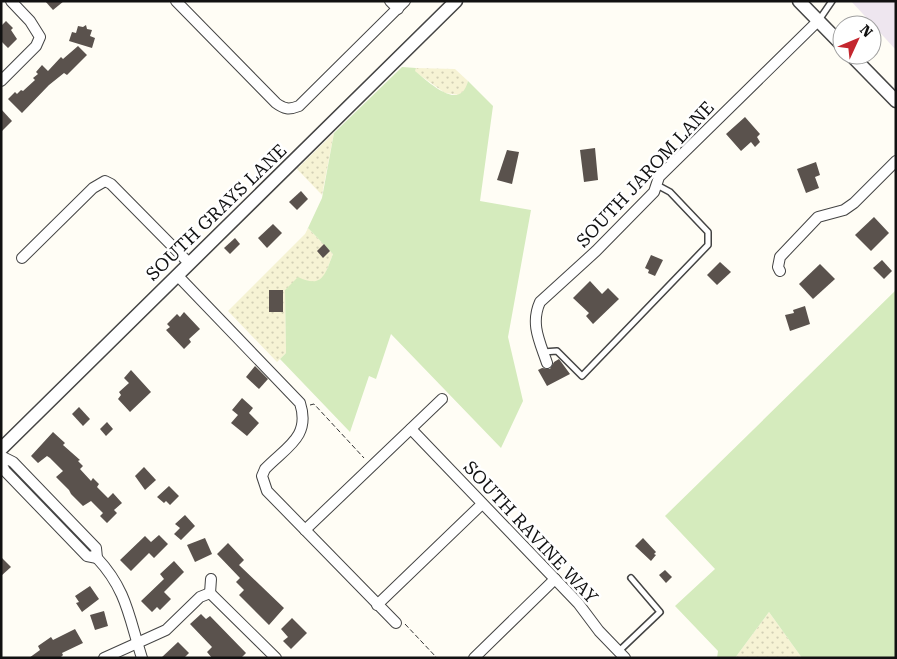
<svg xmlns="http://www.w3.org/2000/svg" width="897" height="659" font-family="'Roboto Serif',serif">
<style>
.industrial{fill:#eee6ef}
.farmland{fill:url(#farmland-dots)}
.grass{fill:#d5ebbd}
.building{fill:#5a524d}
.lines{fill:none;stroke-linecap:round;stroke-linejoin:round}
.service-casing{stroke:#444;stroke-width:8}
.minor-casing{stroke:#444;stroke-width:12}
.tertiary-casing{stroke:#444;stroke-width:15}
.path{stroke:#333;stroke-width:1;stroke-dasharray:5 2.5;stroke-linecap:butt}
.service{stroke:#fff;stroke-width:5}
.minor{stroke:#fff;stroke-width:10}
.tertiary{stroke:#fff;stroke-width:12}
.labels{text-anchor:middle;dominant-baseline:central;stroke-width:5;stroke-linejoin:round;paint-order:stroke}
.street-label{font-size:18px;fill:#111;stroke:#fff}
</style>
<defs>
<pattern id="farmland-dots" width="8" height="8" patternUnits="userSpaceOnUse" patternTransform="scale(1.25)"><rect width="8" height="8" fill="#f6f3d4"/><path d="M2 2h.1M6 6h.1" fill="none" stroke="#d2cfb5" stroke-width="1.8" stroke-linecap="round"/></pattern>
</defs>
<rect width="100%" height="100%" fill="#fffdf5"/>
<polygon class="industrial" points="851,1 896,1 896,50"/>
<g class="farmland">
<polygon points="416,68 455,69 468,81 466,89 459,95 445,93 414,71"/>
<polygon points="334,133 322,195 297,169"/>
<polygon points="308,228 333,254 324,277 318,281 285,290 286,353 277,362 228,311 305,234"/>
<polygon points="769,612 802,658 735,658"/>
</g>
<g class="grass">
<path d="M402,67L416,68L415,71C429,82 460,113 468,81L493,106L480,201L531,210L508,337L523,401L501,448L391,334L376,379L369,376L350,432L280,359L286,353L285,290L298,277C323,289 325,274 333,254L308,228L322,198L334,133Z"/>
<polygon points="896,290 896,658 802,658 769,612 735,658 717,658 718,651 675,606 715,569 665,516"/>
</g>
<g class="building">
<polygon points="45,1 64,1 53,10"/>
<polygon points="6,21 13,28 11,30 17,39 8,48 1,41 1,26"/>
<polygon points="86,25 87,29 92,30 90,36 95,38 92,48 69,41 72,32 76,33 78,26 83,27"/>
<polygon points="78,46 87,55 67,75 64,73 49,85 22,113 8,99 15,92 17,94 21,90 23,91 35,80 33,78 38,74 36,72 42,65 48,71 61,57 63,59"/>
<polygon points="1,109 12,121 1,132"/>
<polygon points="745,117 760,134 757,137 760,142 755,147 751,142 741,151 726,134"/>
<polygon points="595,148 598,180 584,182 580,150"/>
<polygon points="507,150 519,152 512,184 497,180"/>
<polygon points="816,162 820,175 815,177 819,188 806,193 797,169"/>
<polygon points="301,191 308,199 297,210 289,202"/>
<polygon points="874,217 889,233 871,251 855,235"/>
<polygon points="273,224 282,233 267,248 258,238"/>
<polygon points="235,238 240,244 230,254 224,248"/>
<polygon points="324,244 330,251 323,258 317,251"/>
<polygon points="651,255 663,260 655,276 648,273 649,270 645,268"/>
<polygon points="882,260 892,271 884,279 873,268"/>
<polygon points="720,262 731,272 717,285 707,275"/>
<polygon points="820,264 835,279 813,299 799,284"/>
<polygon points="590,281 602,294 608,288 619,299 593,324 586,316 589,313 573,298"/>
<rect x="269" y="290" width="14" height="22"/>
<polygon points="805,306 810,324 790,331 785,315 794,313 793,310"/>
<polygon points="184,312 200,329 189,339 191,342 184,349 166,330 170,327 167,324 177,314 180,317"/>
<polygon points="559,359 570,374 547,386 538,370 542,368 550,369 554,362"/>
<polygon points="255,366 268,379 259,389 246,377"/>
<polygon points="131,370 151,392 130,412 118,399 121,395 119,392 129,383 124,378"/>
<polygon points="242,398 253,408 249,413 259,423 247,436 231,423 238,415 232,410"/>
<polygon points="79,407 90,419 83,426 72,414"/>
<polygon points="107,422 113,429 106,436 100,429"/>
<polygon points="53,432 65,443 63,445 80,460 78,461 83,466 80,469 91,481 93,478 99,484 97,487 108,498 113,493 122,503 114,510 117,513 107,523 100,516 103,513 91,501 83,506 71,494 69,490 56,477 63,471 50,458 47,456 38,463 31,456"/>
<polygon points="144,467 156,480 145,490 135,476"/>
<polygon points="169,486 179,496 170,505 166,501 164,503 157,497"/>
<polygon points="185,515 195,526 181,540 174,534 180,528 175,524"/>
<polygon points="159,535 168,544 154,558 149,553 131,571 120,560 145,536 151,542"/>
<polygon points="205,538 212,554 195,562 187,545"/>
<polygon points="643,538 656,552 654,554 656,555 651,561 635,546"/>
<polygon points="228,543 244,560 239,565 284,608 269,625 239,595 244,590 236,582 240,578 217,554"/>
<polygon points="1,557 11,567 1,576"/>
<polygon points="174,561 184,572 164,592 171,599 160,610 157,607 152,612 141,601 164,579 160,574"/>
<polygon points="665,570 672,577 666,583 659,575"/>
<polygon points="90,586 99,599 82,612 76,603 79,602 75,596"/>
<polygon points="104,611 108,626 95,630 90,615"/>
<polygon points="201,614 206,619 210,616 246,653 241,658 212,658 207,652 212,647 190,624"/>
<polygon points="292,618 307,633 291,649 283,641 288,637 281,629"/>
<polygon points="75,629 83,643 62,653 63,655 60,658 29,658 40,650 38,646 51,637 53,640"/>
<polygon points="178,642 189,653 184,658 161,658"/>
</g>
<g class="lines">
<g class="service-casing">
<g id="service">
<polyline points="819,20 832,1"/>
<polyline points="543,352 557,351 582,376 708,245 708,232 670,192 657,185"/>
<polyline points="619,651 660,612 631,578"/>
</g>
</g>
<g class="minor-casing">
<g id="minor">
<path d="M176,1L276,103C284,109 289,110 299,106L405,1"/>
<polyline points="390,1 398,9"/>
<polyline points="1,81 36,46 40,37 30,21 11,1"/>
<polyline points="22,258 93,188 105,181 111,184 189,263"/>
<polyline points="780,271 778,267 780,257 818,217 844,210 854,203 896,161"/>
<path d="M177,275L300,403C311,437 286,447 265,469L262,476L267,491L396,623"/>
<path d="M547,363C540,342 530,324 540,302L596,251L654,192L659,177L818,21"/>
<polyline points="411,429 578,603 599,631 625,658"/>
<polyline points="1,456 13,462 96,548 97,558 87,556 5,471 1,463"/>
<polyline points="305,530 442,399"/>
<path d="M97,558C127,590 129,618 142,658"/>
<polyline points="210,593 276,658"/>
<polyline points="210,593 211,579"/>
<polyline points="377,605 482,504"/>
<polyline points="104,658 166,630 200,597 210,593"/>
<polyline points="474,658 555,579"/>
</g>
</g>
<g class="tertiary-casing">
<g id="tertiary">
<polyline points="799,1 842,45"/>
<polyline points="851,55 896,101"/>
<polyline points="1,449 456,1"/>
</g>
</g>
<g class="path">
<polyline points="310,405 314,404 364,458"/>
<polyline points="405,624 437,658"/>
</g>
<use href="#service" class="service"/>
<use href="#minor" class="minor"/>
<use href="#tertiary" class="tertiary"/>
</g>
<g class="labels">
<g class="street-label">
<text transform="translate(645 174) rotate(-47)">SOUTH JAROM LANE</text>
<text transform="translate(216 212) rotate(-44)">SOUTH GRAYS LANE</text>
<text transform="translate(531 532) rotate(47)">SOUTH RAVINE WAY</text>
</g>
</g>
<rect width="897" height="659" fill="none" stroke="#111111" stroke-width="5"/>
<g transform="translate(857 40) rotate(46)"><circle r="24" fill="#ffffff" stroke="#a0a0a0"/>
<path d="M0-4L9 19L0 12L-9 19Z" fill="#c4262e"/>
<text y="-8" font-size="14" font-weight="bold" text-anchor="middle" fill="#111111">N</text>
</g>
</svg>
